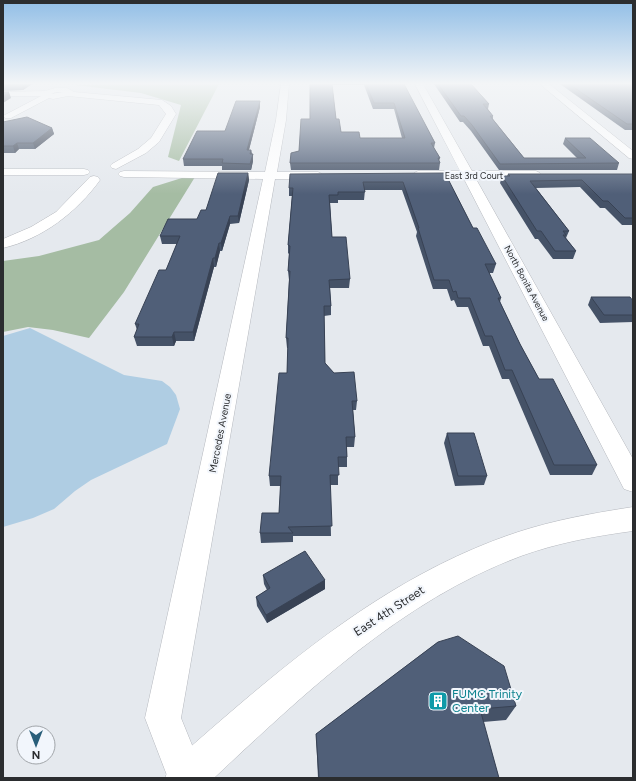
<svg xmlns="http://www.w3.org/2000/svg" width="636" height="781" font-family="Figtree,sans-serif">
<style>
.forest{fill:#a5bca3}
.water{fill:#afcde3}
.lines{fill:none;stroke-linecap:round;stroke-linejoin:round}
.minor-casing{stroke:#b5b8be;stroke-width:1}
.tertiary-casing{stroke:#b5b8be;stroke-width:1}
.minor{fill:#fff;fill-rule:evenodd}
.tertiary{fill:#fff;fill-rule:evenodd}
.wall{fill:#455267;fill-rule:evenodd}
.shaded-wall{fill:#384254}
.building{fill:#505f78;stroke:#384254}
.labels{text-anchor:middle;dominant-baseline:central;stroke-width:4;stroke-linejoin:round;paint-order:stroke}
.far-street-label{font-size:9px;fill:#2b2d2f;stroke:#f2f6fc}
.street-label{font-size:10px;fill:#2b2d2f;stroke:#f2f6fc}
.near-street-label{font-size:12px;fill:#2b2d2f;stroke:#f2f6fc}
.near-culture-label{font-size:12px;fill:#0d838f;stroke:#f2f6fc;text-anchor:start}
</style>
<rect width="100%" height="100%" fill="#e5e9ee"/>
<g class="forest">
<polygon points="219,84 179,161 168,157 181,105 141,93 75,85"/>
<polygon points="185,177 195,177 124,292 89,338 53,330 28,327 3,332 3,261 39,256 99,240 130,213 153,187"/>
</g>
<polygon class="water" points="30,328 124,375 162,381 170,387 176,395 180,409 167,444 91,480 75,491 54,509 33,518 3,527 3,336"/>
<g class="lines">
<g class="minor-casing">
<g id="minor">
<polygon points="281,84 289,84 286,120 277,172 318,172 322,174 324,176 322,178 318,180 275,179 181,718 205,777 168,778 145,718 263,179 124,177 120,176 118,174 120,172 124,171 265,172 276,120"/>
<polygon points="415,84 423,84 472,171 536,171 540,173 542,175 540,177 536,179 476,179 633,459 633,492 624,489 464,179 418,179 414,177 412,175 414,173 418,171 460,171"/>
<polygon points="540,84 549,84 633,151 633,159 629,158"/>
<path d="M55,88H67L74,92L162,100L171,106L176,114L159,142L146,153L116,169L112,168L110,166L112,164L138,149L151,138L166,114L159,105L68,96L53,99L49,98L11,118H5L3,116L41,96H3V92L45,91ZM56,92H63L51,94Z"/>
<polygon points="3,169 84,169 88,170 90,172 88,174 84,175 3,175"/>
<path d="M94,176L98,177L100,180C77,212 42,239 3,248V239L31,227L56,212L90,177Z"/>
</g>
</g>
<g class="tertiary-casing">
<path id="tertiary" d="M633,507V531C595,536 557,543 521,556C402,600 305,693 214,778H165L171,764C276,672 382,577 518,532C555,520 594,513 633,507Z"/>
</g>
<use href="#minor" class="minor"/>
<use href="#tertiary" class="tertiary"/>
</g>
<g class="wall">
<polygon points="3,84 32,84 23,90 3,91"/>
<path d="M310,84H404L435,143L434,148L440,158L439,161L440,163L439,170H291L290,163L299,151L310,119ZM332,85H364L373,109H394L402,138H360L341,132L336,119Z"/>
<polygon points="434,84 471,84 489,104 488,109 493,116 493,119 524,158 577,158 563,144 565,138 619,163 617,170 499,170 471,131 463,122 460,122"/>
<polygon points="560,84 633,84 633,130 625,130"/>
<polygon points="260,101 260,107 249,150 251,150 252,154 253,154 253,161 251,170 222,170 222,166 184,166 183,159 225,131"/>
<polygon points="3,122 52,128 54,134 35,149 19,149 15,153 3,153"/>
<polygon points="248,173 249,180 239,223 230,224 222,251 220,251 216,267 214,267 194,341 176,341 174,346 137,346 134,337 137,330 135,324 166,270 177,244 162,244 160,236 197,219 206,210"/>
<polygon points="445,173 473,228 496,264 493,273 489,273 501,298 500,302 520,344 539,379 597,465 592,475 550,475 509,379 502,379 489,346 483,346 468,307 457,307 454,300 451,301 447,289 433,289 416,236 417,232 402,190 365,190 364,200 338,200 338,203 330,203 332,237 350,279 349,288 330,288 331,306 331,315 324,316 325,363 357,401 356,410 353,410 355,437 354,447 347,447 347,467 338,467 338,485 330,485 331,536 293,536 293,542 261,543 260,533 279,513 281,486 270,486 269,476 287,373 288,348 287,348 286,338 289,280 288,271 289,254 288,253 288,245 292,196 289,196 289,188"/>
<polygon points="508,174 633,174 633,225 622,225 605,208 600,208 580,187 536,188 569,231 566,238 576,251 573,259 553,259 538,239 535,239 500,183 502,176 507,176"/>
<polygon points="591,297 633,301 633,322 600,323 588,305"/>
<polygon points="447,433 487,476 484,485 455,486 444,443"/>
<polygon points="263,575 325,580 325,589 267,623 257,606 256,597 267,590 264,584"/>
<polygon points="438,642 516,706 506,720 483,722 499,778 318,778 316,734"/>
</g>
<g class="shaded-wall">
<polygon points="22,84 32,84 23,90"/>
<polygon points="9,92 11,98 3,103 3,96"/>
<polygon points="260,101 260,107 247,157 247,150"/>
<polygon points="52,128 54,134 35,149 33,143"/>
<polygon points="17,143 19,149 15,153 13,146"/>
<polygon points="251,150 253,161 251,170 250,154"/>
<polygon points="248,173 249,180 239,223 238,216"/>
<polygon points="230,216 230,224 222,251 221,243"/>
<polygon points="219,243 220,251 216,267 215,258"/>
<polygon points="213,258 214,267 194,341 193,332"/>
<polygon points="174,332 176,341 174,346 172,337"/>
<polygon points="325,580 325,589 267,623 266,615"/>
</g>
<g class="building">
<polygon points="3,84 22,84 3,85"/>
<polygon points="310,84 332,84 336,119 339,119 341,132 359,132 360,138 405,138 394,103 374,103 366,84 404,84 435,143 431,143 440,158 438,158 440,163 290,163 291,153 299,151 301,119 310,119"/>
<polygon points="438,84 471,84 489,104 483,104 493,116 490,116 524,158 586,158 565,138 590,138 619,163 500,164 472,125 464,116 461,116"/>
<polygon points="569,84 633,84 633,124 627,124"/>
<polygon points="3,92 9,92 3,96"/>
<polygon points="236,101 260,101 247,150 251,150 250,154 253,154 250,164 222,163 223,159 183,159 197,131 225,131"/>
<polygon points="27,117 52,128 33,143 17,143 13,146 3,146 3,122"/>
<polygon points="218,173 248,173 238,216 230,216 221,243 219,243 215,258 213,258 193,332 174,332 172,337 134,337 139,324 135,324 159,270 166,270 180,236 160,236 168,219 197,219 201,210 206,210"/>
<polygon points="445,173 473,228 477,228 496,264 485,264 501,298 498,298 520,344 539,379 553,379 597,465 554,465 512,370 505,370 492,336 485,336 470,298 458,298 456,291 453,292 449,280 434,280 418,228 419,228 403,182 363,182 365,192 338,192 338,195 329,195 332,237 346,237 350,279 329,280 331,306 324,306 325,363 334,373 354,372 357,401 352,401 355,437 346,437 347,457 338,457 339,475 330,475 332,526 288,527 293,533 260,533 262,513 279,513 281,476 269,476 279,373 287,373 288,338 286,338 290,271 288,271 290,246 288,245 293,188 289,188 290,174"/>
<polygon points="508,174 633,174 633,218 625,218 608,201 603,201 582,180 530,181 569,231 563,231 566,235 563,235 576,251 555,251 541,231 537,231 502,176 510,176"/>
<polygon points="591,297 630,297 633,301 633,315 604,315"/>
<polygon points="447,433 474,433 487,476 458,476"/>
<polygon points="305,551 325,580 266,615 256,597 270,588 263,575"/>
<polygon points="458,636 504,666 516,706 480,709 499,778 319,778 316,734 438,642"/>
</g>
<linearGradient id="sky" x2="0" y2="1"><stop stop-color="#91bee6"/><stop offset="0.43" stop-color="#f3f5f7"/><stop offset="1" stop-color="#f3f5f7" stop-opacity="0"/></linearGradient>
<rect width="636" height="194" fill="url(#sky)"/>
<defs>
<g id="building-square" transform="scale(1)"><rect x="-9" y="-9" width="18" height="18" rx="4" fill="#0f9aa8" stroke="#f2f6fc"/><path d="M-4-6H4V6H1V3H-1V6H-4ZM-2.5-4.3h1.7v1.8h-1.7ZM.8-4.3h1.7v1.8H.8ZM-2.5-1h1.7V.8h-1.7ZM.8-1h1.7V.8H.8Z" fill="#fff"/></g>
</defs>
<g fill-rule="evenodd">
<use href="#building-square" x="438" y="701"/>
</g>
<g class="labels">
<g class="far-street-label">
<text x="474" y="175">East 3rd Court</text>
<text transform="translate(527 283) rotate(62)">North Bonita Avenue</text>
</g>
<g class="street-label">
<text transform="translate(220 433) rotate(-79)">Mercedes Avenue</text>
</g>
<g class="near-street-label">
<text transform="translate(389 611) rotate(-33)">East 4th Street</text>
</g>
<g class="near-culture-label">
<text x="452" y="694">FUMC Trinity<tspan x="452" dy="14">Center</tspan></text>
</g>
</g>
<rect width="636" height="781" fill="none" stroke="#2b2d2f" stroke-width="8"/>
<g transform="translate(36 745) rotate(180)"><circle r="19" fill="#f2f6fc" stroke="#a2a6aa"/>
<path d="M0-3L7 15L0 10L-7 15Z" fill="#295e7a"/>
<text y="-6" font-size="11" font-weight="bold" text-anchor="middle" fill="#2b2d2f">N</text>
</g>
</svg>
